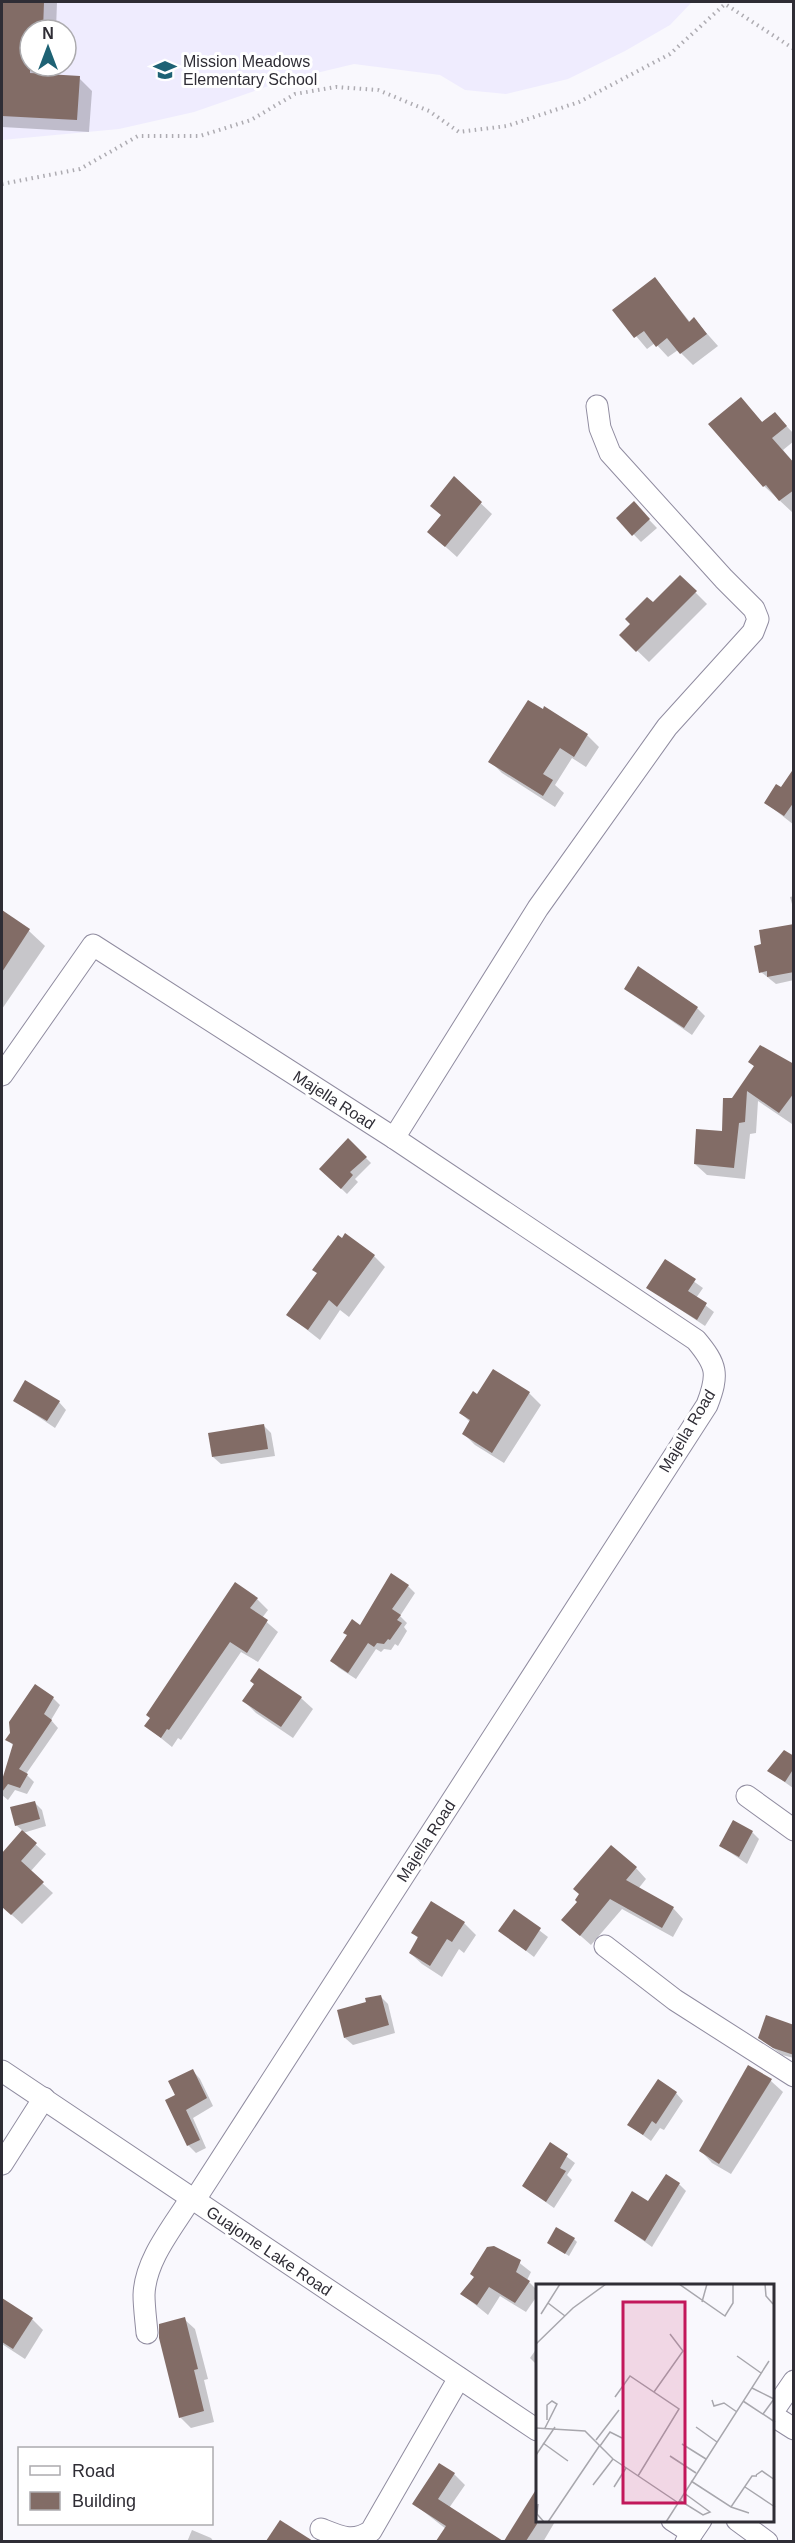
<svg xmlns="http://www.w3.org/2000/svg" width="795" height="2543" font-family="Helvetica,sans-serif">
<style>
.built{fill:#efecfe;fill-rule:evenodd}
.shadow{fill:#0003}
.building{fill:#826c66}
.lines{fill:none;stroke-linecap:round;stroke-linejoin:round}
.minor-casing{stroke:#908ca0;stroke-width:23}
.path{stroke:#aeacb2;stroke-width:4;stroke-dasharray:1.5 4.5;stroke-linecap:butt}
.minor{stroke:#fff;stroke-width:21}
.labels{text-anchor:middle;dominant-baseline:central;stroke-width:6;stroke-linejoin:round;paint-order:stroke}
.poi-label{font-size:16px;fill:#2f2d35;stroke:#fff;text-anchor:start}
.street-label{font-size:16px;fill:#2f2d35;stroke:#fff}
.inset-road{fill:none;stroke:#a8a7ad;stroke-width:1.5}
.view{fill:#c2185b;fill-opacity:0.15;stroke:#c2185b;stroke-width:3}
.inset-edge{fill:none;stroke:#2f2d35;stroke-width:3}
</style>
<rect width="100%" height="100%" fill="#f9f8fd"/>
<path class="built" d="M2,2H692L670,25L625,51L568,79L506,94L465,90L440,75L354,64L283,81L194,112L119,129L2,140ZM30,30H66V66H30Z"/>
<g class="shadow">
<polygon points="2,2 57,2 56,30 30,30 30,66 54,66 54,76 79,78 92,91 89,132 2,127"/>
<polygon points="655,279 690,322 694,319 718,346 693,365 678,350 668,357 655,343 647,349 614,310"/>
<polygon points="741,399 763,423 775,414 794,434 794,441 783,450 794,463 792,512 764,486"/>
<polygon points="454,478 492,514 457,557 429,532 442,516"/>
<polygon points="634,504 657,528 641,542 618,518"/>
<polygon points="680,577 707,604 649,662 621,635"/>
<polygon points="545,709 587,735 599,747 586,767 572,758 555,785 564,793 555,807 502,773 490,761"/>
<polygon points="794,771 794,825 766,803 782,789"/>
<polygon points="794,896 794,911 790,897"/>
<polygon points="2,912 29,931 45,946 2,1009"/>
<polygon points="794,932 794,980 776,984 761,972 763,945"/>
<polygon points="626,989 697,1008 705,1016 692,1035"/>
<polygon points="750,1062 794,1067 794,1121 792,1124 758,1101 756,1133 750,1134 745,1179 707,1175 695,1164 723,1133 733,1099 755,1067"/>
<polygon points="348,1140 371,1163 355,1179 358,1182 347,1194 321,1169"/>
<polygon points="374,1256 385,1267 349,1317 340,1310 320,1340 288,1315"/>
<polygon points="665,1261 703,1288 696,1298 714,1312 705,1326 648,1288"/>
<polygon points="529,1393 541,1405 504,1463 475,1445 464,1434 471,1423 461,1413 478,1396"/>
<polygon points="15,1401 59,1402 66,1410 55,1428"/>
<polygon points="263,1425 271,1433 275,1456 221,1464 213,1457"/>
<polygon points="408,1586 415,1593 400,1616 407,1623 404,1627 407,1631 398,1646 395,1644 391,1650 384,1649 381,1652 376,1649 356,1679 339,1668 332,1661 360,1627"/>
<polygon points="257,1599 268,1610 262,1618 278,1632 258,1662 241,1652 181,1740 178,1738 172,1747 146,1726"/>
<polygon points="53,1698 60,1705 51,1720 58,1728 26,1774 34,1782 27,1794 15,1790 8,1800 2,1795 2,1785 14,1746 7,1739"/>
<polygon points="301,1698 313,1709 293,1738 256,1713 244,1701"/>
<polygon points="794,1758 793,1788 769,1771"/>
<polygon points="34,1802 42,1810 46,1826 23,1833 46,1854 30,1872 53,1893 22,1924 2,1906 2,1855 23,1831 16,1825"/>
<polygon points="752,1832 759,1839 747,1864 721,1846"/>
<polygon points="636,1868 646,1879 638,1889 673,1908 683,1919 673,1937 622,1909 591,1945 574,1930 578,1902"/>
<polygon points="514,1911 548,1937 534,1957 500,1931"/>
<polygon points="464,1923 476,1935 464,1953 459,1949 442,1977 422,1964 410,1953 419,1939 413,1933"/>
<polygon points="380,1996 388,2004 395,2033 353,2045 345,2038 368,2004"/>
<polygon points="794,2026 794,2058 782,2055 759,2037"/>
<polygon points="749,2067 771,2081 783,2092 731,2174 712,2163 701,2151"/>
<polygon points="193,2071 200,2079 213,2106 193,2118 206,2148 196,2153 188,2145 177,2096"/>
<polygon points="676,2093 683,2101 664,2130 660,2128 651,2141 629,2125"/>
<polygon points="550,2144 575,2163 567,2175 572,2180 554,2208 523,2186"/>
<polygon points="679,2184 686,2191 652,2247 616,2221"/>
<polygon points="574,2239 577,2242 569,2256 548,2243"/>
<polygon points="488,2248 504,2251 531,2272 527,2280 537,2290 537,2296 526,2312 500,2296 488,2315 462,2294 475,2278"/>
<polygon points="2,2299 32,2319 43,2330 25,2359 2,2344"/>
<polygon points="184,2319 195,2329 208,2379 204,2380 214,2422 191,2428 180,2417"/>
<polygon points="537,2348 537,2365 530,2358"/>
<polygon points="454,2474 465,2485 449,2508 500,2542 439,2540 446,2529 414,2504"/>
<polygon points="534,2496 537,2498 537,2520 556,2520 543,2542 506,2542"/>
<polygon points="280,2522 305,2538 309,2542 268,2542"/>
<polygon points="192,2530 211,2538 214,2542 187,2542"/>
</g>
<g class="building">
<polygon points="2,2 44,2 43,30 30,30 30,73 80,76 77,120 2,116"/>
<polygon points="655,277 689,322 694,317 707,334 680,354 667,338 656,347 644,331 634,338 612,310"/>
<polygon points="741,397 762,422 775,412 787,426 772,438 794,463 794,490 779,501 766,485 763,487 708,424"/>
<polygon points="454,476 482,502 445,547 427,532 441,515 430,506"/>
<polygon points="634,501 650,519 632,536 616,518"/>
<polygon points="680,575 697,591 636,652 619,635 630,624 625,619 647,597 653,602"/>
<polygon points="528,700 543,709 544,706 588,734 574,757 560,748 543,774 553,780 543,796 488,762"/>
<polygon points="794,768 794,802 784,816 764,803 776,784 781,787"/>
<polygon points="2,910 30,929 2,972"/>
<polygon points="794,924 794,972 767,977 767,971 759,973 754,946 761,944 759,930"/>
<polygon points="638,966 698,1007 684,1028 624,989"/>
<polygon points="760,1045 794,1064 794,1093 779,1113 747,1091 745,1122 739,1123 734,1168 694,1164 696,1129 722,1131 723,1098 732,1098 754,1066 748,1062"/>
<polygon points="348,1138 367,1157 350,1172 353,1175 341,1189 319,1169"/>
<polygon points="345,1233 375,1255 337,1307 329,1300 308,1330 286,1315 317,1273 312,1270 338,1235 342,1238"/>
<polygon points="665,1259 696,1279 688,1291 707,1303 697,1320 646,1288"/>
<polygon points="493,1369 530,1392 492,1453 462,1434 470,1420 459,1413 473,1391 477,1394"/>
<polygon points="25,1380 60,1401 47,1421 13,1401"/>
<polygon points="264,1424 268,1449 212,1457 208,1433"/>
<polygon points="391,1573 409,1585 392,1609 401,1615 397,1620 402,1623 390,1640 388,1639 384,1644 377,1643 374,1647 368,1643 348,1673 330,1661 347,1635 343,1633 352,1619 360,1625"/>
<polygon points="235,1582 258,1598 250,1608 268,1620 247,1653 230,1642 169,1730 167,1729 161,1738 144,1726 150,1718 146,1715"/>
<polygon points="259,1668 302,1697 281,1727 242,1701 254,1684 250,1681"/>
<polygon points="35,1684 54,1697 44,1714 52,1720 19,1769 28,1774 20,1788 8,1784 2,1792 2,1780 13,1744 5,1740 10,1733 9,1722"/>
<polygon points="784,1750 794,1756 794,1768 785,1782 767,1771"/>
<polygon points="35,1801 40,1819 15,1826 10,1807"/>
<polygon points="733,1820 753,1831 739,1857 719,1846"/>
<polygon points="22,1830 37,1843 21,1861 44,1882 11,1915 2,1907 2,1853"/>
<polygon points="611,1845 637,1867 626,1880 674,1907 662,1928 610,1899 580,1936 561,1920 577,1902 575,1900 579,1894 573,1889"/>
<polygon points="431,1901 465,1922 452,1942 447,1939 430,1966 409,1953 418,1937 411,1933"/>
<polygon points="514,1909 541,1928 526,1951 498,1931"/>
<polygon points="381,1995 389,2025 344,2038 337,2010 366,2002 365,1998"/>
<polygon points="766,2015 794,2025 794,2055 773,2048 758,2038"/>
<polygon points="748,2065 772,2079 719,2164 699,2151"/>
<polygon points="193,2069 207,2098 186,2110 200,2140 187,2146 165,2100 175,2095 168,2081"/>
<polygon points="658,2079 677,2092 656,2124 652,2121 643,2135 627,2125"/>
<polygon points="550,2142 568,2154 560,2168 566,2171 546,2202 522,2186"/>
<polygon points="666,2174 680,2183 645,2241 614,2221 632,2191 648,2201"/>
<polygon points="556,2227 575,2238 565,2254 547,2243"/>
<polygon points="494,2246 521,2260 516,2272 530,2281 515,2303 489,2287 477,2305 460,2294 474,2277 470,2274 487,2247"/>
<polygon points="2,2298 33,2318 13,2349 2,2342"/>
<polygon points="185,2317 198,2369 194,2370 204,2411 179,2418 159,2338 159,2324"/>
<polygon points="439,2463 455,2473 438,2499 503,2541 436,2541 446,2526 412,2504"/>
<polygon points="537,2488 537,2524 526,2541 504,2541"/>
<polygon points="280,2520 313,2541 266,2541"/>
</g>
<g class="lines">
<g class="minor-casing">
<g id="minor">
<path d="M2,1075L93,945L394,1138L696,1340C717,1365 719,1374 707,1405L194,2201"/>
<polyline points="394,1138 538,908 667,727 753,632 758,619 754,609 724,579 610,453 600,428 597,406"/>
<polyline points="747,1796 794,1830"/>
<polyline points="605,1946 675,2000 794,2076"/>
<polyline points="2,2071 537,2430"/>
<polyline points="2,2164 44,2098"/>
<path d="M147,2333C146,2321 144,2307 144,2295C145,2260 173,2227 191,2198"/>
<polyline points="772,2413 794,2381"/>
<polyline points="772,2415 794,2429"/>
<polyline points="672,2520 692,2533"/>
<polyline points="737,2520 767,2542"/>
<path d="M321,2529C341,2537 353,2543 371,2531L459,2378"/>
<polyline points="686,2542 701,2520"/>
</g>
</g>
<polyline class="path" points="2,184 80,169 138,136 200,136 251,120 295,94 336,87 378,90 429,111 459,132 507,126 579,102 670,54 725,4 794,49"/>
<use href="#minor" class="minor"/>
</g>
<defs>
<g id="school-bare" transform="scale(1.8)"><path d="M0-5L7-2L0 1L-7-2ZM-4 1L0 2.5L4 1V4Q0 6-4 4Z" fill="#1e6274" stroke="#fff" stroke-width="2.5" paint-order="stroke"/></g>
</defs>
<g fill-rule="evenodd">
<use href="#school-bare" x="165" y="70"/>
</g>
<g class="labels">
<g class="poi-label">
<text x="183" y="61">Mission Meadows<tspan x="183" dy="18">Elementary School</tspan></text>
</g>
<g class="street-label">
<text transform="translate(334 1100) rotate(33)">Majella Road</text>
<text transform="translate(687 1431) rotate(-59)">Majella Road</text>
<text transform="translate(426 1841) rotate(-57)">Majella Road</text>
<text transform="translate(269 2251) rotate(34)">Guajome Lake Road</text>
</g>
</g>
<g transform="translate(536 2284)">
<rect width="238" height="238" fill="#f9f8fd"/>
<path class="inset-road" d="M143,0L189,32L197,19V0M229,0L230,12L237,20M166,18L171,0M12,19L29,32M5,30L24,0M0,60L37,24L70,0M201,72L225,89M216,104L238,115M118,108L147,67L134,50M79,113L94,92L143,125L102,192M176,116L178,122L188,119L201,128M207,117L239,138M227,130L238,115M160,143L181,158M0,144L49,147L77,175L141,218M9,144L21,120L16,117L11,121V136M60,156L83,126M7,159L32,177M146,160L170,175M64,162L74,148L86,154M0,171L19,143M134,172L160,189M220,191L226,187L239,196M155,197L195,223L216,192H221M57,201L77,175M78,203L90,184M209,203L239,223M143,216L167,231L174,228L148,209M2,220L1,230L8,238M195,223L213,229M12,238L64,161M130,238L233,77"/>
<path class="view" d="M87,18H149V219H87Z"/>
<rect width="238" height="238" class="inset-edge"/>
</g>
<rect width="795" height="2543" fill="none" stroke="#2f2d35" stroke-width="6"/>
<rect x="18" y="2447" width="195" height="78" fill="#ffffff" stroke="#acabae" stroke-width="1.5"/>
<rect x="30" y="2466" width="30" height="9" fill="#ffffff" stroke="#acabae" stroke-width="1.5"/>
<text x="72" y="2477" font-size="18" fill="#2f2d35">Road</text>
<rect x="30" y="2492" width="30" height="18" fill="#826c66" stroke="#acabae" stroke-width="1.5"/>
<text x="72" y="2507" font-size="18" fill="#2f2d35">Building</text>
<g transform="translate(48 48)"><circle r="28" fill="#ffffff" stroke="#acabae" stroke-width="1.5"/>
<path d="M0-4.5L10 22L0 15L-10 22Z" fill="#1e6274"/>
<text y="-9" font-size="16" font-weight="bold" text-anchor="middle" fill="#2f2d35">N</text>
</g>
</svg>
